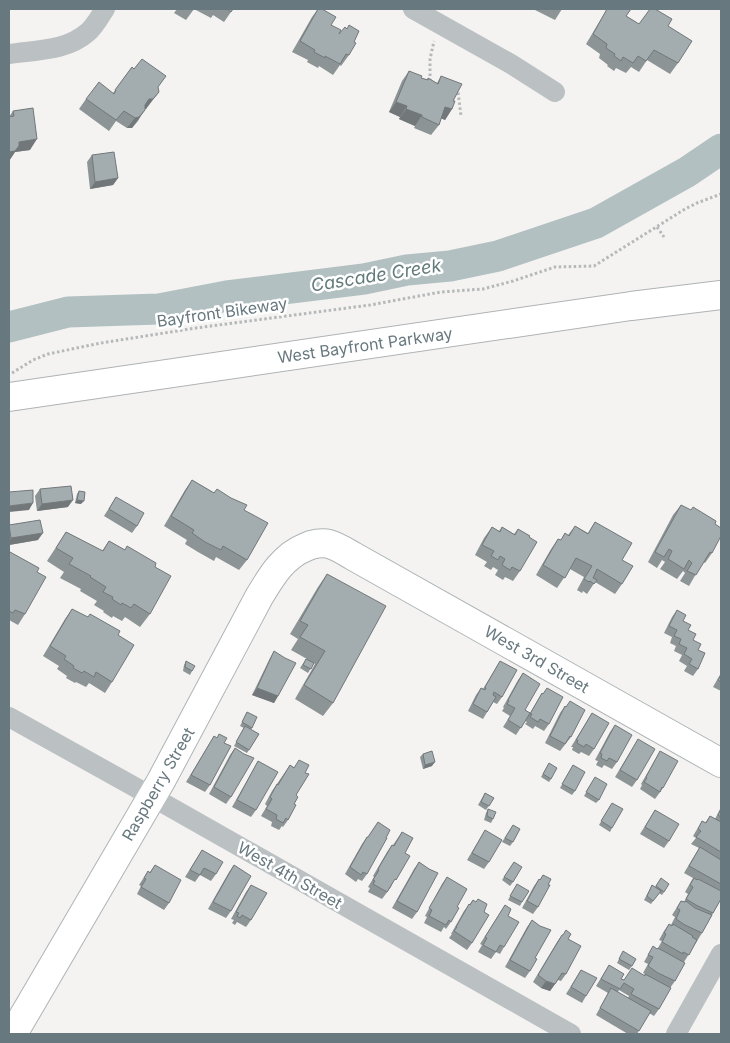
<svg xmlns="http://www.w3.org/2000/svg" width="730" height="1043" font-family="Inter,sans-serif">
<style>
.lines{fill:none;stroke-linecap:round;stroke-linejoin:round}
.river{stroke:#b2c0c1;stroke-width:31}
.secondary-casing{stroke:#aeb4b6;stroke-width:30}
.highway-casing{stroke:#afb3b5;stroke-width:30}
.path{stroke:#b5b9ba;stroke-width:3;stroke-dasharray:2.5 2.5;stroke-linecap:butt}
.street{stroke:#bbc0c2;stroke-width:20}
.secondary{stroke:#fff;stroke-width:28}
.highway{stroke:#fff;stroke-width:28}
.wall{fill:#8c9496;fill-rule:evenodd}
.shaded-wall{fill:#72787a}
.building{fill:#a3acaf;stroke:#72787a}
.labels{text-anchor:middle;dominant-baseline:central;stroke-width:5;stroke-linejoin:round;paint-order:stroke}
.street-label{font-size:16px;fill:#67787e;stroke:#fff}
.water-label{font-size:18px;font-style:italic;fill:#637a7b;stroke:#fff}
</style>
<rect width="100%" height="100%" fill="#f4f3f1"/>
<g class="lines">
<polyline class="river" points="9,327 68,312 159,309 227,296 364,279 407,270 450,266 498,256 596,223 687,172 721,149"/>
<g class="secondary-casing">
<path id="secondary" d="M13,1034L161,781L259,597C271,577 283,556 306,547C312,544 322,542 329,544C337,546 346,552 353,556L721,763"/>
</g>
<g class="highway-casing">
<polyline id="highway" points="9,397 631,306 721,295"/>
</g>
<g class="path">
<polyline points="430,81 430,59 434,41"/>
<polyline points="454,90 458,92 461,116"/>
<polyline points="657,227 664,237"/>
<polyline points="12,373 33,360 48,354 101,343 196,328 370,305 441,292 483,289 513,281 555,267 594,266 685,209 697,203 721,194"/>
</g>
<g class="street">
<polyline points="413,9 511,64 555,92"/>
<path d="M9,54C36,50 67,51 88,32C95,26 100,16 105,9"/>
<polyline points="9,717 133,786 571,1034"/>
<polyline points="676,1034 721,954"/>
</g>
<use href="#secondary" class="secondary"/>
<use href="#highway" class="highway"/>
</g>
<g class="wall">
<polygon points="177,9 194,9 186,20 174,13"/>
<polygon points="194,9 233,9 224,22 213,15 211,18"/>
<polygon points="318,9 339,34 354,42 349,55 341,66 340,65 333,75 319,66 318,68 307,62 308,60 292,52 312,17"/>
<polygon points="533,9 562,9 555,20"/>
<polygon points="607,9 631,9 626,16 639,24 668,26 678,63 670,74 647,60 639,72 631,67 626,73 616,68 614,71 607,66 608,65 599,58 600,54 586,44"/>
<polygon points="132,67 158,87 146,109 145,109 138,121 132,128 127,128 116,121 109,131 79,109 86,99 113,93"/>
<polygon points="409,71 421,78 427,80 428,78 437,83 441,76 453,101 452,109 445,120 441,118 439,125 431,135 414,128 415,126 399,119 400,117 389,112 402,81"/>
<polygon points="13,111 30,150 15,152 9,161 9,117"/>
<polygon points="92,155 118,178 113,185 90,189 87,162"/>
<polygon points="192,480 244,510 247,560 239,570 216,557 214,561 198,552 185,544 187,540 164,526 185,490"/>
<polygon points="40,489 68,507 37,511 35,496"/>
<polygon points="79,491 81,504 75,503 77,494"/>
<polygon points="116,497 137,526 132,533 104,516"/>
<polygon points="681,505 715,524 712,553 705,563 703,562 689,586 680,581 685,573 683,571 677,579 660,569 665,562 662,560 657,568 648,562 673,515"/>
<polygon points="595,522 622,560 622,584 615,594 595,582 587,594 583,591 582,593 577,590 584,577 570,569 557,588 536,575 551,549 558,539 561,540 565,533 568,535 575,526 588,533"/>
<polygon points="9,525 38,540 9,545"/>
<polygon points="492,527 499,531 502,527 514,534 518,529 529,537 520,571 513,581 505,577 503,580 495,575 498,570 493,567 491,570 484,566 487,562 475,555 484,538"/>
<polygon points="66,532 102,551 109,541 155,567 150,614 140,627 125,617 122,621 113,616 112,618 103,612 104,611 94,605 97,601 80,591 81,589 60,578 64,572 47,561"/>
<polygon points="9,553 25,614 18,625 9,620"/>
<polygon points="327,574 333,703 323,716 295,699 315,664 314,663 308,673 300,668 306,659 307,659 291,650 298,639 290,634 318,587"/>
<polygon points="72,609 118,635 112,682 105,693 89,683 86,687 76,682 75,683 66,678 67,676 57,669 59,666 43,656 65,619"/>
<polygon points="677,610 698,650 698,669 693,676 684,671 687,666 679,661 682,655 674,651 676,646 670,643 672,637 664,633 672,617"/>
<polygon points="274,651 278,696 274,703 252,695 270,658"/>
<polygon points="186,661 192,671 190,675 183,671 184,665"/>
<polygon points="500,661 502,697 497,704 493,702 483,719 468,711 476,695 481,688 483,689"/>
<polygon points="523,673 525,710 530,713 542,693 549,724 544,731 535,726 533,729 525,724 527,722 525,721 516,735 503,727 510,716 502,711 504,708 503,707 518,680"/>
<polygon points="721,673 721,691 713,687"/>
<polygon points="565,706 566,707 571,737 560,751 545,743 560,713"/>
<polygon points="247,712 252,728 251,730 259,734 247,753 234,746 244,728 240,726"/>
<polygon points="592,713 594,749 589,756 581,752 579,754 572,750 573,747 571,747"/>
<polygon points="615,725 617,762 612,769 604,765 602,768 596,765 598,761 595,760 610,732"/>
<polygon points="214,736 224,743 210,785 205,792 186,782"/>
<polygon points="638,739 637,780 632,787 615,777"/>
<polygon points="235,748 231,797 226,804 209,794 230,755"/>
<polygon points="660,751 663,788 655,799 640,789 642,785 641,784"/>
<polygon points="423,754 432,766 423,769 420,757"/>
<polygon points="258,761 256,810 251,817 232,807 254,768"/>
<polygon points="549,763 551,779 549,782 541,777"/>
<polygon points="290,765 305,773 296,795 294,804 288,820 283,827 282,826 279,830 271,826 272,822 261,816 267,806 265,804 272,791"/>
<polygon points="573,765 575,791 572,795 560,788"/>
<polygon points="595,777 599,800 596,803 584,796"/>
<polygon points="485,793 494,798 486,810 478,805"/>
<polygon points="610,806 612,828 610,832 599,825"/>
<path d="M721,807V899L702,933L684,962L675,981L670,988L659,1009L654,1016L649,1013L637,1034H628L596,1015L608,993L596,986L609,965L621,979L623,980L644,976L645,974L643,973L648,964L644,962L653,946L657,949L658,948L662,941L659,940L664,931L669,924L671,925L675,917L672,915L681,901L684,902L688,894L685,892L693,878L684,873L699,848L691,844L696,838L693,836L702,821L705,823L710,816L715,819ZM619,990L629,996L628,998L618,992Z"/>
<polygon points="488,809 493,819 491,823 484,820 486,813"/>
<polygon points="655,810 669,841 664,848 640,834"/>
<polygon points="378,822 367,874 362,881 358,879 356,882 345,874 362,844 367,837 368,837"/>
<polygon points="513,825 513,842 510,846 502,842"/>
<polygon points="485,830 489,862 484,869 467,860"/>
<polygon points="402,832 405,853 391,887 382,899 368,892 370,888 368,887 374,877 373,876 387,852 392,845 393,845"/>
<polygon points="202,850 216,874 211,881 200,875 195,882 185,877"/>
<polygon points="419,862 429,869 417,912 412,919 392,908 414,869"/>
<polygon points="514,862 513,882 510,886 502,880"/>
<polygon points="155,865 169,903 164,910 137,894 141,886 139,885 148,871 150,872"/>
<polygon points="234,865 231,911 226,918 208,909 229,872"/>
<polygon points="543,875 538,907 533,914 522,908 534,886 539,879 540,880"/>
<polygon points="447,877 457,907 451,922 446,929 444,927 441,932 424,923 427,917 425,916 442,884"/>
<polygon points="661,878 664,892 662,895 659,893 651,904 644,900 652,885 655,887"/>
<polygon points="517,884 522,902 520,906 508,900"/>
<polygon points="251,885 251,920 246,927 237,922 235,925 232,923 234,920 231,919 246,892"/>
<polygon points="473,900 472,943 467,950 449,938 452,934 451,934 464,911"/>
<polygon points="505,905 508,916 504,947 500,954 496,952 491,959 478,952 482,945 480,944"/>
<polygon points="532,920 535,958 530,971 525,978 505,967 527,927"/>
<polygon points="562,935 568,939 566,974 561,981 558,980 550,991 541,988 533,982 557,942"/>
<polygon points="623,951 632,966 629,970 617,963"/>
<polygon points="581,970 586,996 582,1003 566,994"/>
</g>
<g class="shaded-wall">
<polygon points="159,92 146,109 142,109 149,99"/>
<polygon points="396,102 407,106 400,117 389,112"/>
<polygon points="445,107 452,109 445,120 438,117"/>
<polygon points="406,109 422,115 415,126 399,119"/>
<polygon points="145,110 132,128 127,128 135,118"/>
<polygon points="37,139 30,150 15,152 9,161 9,152 19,142"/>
<polygon points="118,178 113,185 90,189 95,182"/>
<polygon points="73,500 68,507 37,511 42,504"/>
<polygon points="77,500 84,501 81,504 75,503"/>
<polygon points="33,503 29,510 9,512 9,506"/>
<polygon points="43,533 38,540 9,545 9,542 11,538"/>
<polygon points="257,688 278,696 274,703 252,695"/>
<polygon points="435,762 432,766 423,769 425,765"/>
<polygon points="546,981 555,984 550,991 541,988"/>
</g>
<g class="building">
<polygon points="227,9 233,9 231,12"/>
<polygon points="318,9 322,9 336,17 331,25 341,30 339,34 345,27 347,29 349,25 359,31 354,42 356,43 349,55 346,54 340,64 325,56 325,58 314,52 315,50 300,41"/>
<polygon points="607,9 631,9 626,16 639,24 650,9 655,9 672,19 668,26 692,41 678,63 654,50 646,61 638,56 633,63 623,57 621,61 614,56 615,54 606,48 607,44 593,34"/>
<polygon points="142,59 166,76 158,87 159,92 153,99 149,99 145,105 145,110 139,117 135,118 124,111 116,120 86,99 99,82 114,94 116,90 115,90 132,67 134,69"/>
<polygon points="409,71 422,76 421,78 428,80 428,78 438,84 441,76 462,84 453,101 455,101 452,109 445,107 439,125 422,117 422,115 406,109 407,106 396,102"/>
<polygon points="33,108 37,139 19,142 19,146 15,151 9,152 9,117 14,116 13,111"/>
<polygon points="114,152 118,178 95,182 92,155"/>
<polygon points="192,480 214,493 217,489 231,498 247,505 244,510 268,523 247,560 223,546 221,550 205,542 192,533 194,530 171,516"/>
<polygon points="71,486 73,500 42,504 40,489"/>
<polygon points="33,490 33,503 9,506 9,492"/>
<polygon points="79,491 85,492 84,501 77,500"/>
<polygon points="116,497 144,513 137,526 109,509"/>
<polygon points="681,505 691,510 693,507 716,521 715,524 721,528 721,536 712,553 710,552 696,575 687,571 692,563 689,560 684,569 668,559 672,551 669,549 664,557 655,552"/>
<polygon points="40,520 43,533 11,538 9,525"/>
<polygon points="595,522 632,543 622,560 633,566 622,584 597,569 593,578 597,580 594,584 590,581 589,582 584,579 592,566 576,558 565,578 543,565 558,539 561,540 565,533 569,536 575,526 588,534"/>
<polygon points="492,527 500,532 502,527 515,535 518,529 530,536 529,537 537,542 520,571 512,567 510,570 502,565 505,559 500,556 498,560 491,556 494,551 482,545"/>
<polygon points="66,532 103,551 109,541 125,550 127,546 156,563 155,567 171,576 150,614 134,604 131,608 122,603 121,605 112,599 113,597 103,592 106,587 90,577 91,576 69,564 73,558 56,548"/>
<polygon points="10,552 39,568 37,572 46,577 25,614 15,610 13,613 9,611 9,554"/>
<polygon points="327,574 386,606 333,703 304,685 325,651 300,637 308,625 300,621"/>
<polygon points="72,609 88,617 90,614 120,631 118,635 134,645 112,682 96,672 94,677 84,671 82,673 73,668 74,666 64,659 66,656 50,646"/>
<polygon points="677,610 686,615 683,621 691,625 688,630 696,634 693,640 701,644 698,650 705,653 698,669 689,664 692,659 684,654 687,648 679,644 681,639 674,636 677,630 669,626"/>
<polygon points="274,651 285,658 296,663 278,696 257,688"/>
<polygon points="306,659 314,663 311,669 303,665"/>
<polygon points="186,661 195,666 192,671 185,667"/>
<polygon points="500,661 517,670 502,697 494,692 493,695 496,697 487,712 473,704 481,688 485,690 486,688 485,687"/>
<polygon points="523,673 540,684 525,710 530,713 521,728 508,720 515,708 507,704 509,701 508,700"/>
<polygon points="721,675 721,682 718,680"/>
<polygon points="547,688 563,697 549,724 540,719 538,722 530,717 532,714 530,714 542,693 543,694"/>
<polygon points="570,701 585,710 571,737 570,736 565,744 550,736 565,706 566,707"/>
<polygon points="247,712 257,717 252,728 242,722"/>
<polygon points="592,713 609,723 594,749 586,744 584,747 577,743 578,740 576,740"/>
<polygon points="615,725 632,735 617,762 609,758 607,761 601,758 602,754 600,753"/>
<polygon points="245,726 259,734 249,750 236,742"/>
<polygon points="219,734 227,738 224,743 231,746 210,785 191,775 214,736 217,738"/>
<polygon points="638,739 655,749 637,780 620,770"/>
<polygon points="235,748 244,754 254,758 231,797 214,787"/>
<polygon points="432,751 435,762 425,765 423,754"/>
<polygon points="660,751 678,761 663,788 662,787 660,792 644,782 647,778 646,777"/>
<polygon points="299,760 309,765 305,773 309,774 296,795 298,797 294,804 296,805 288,820 286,818 283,823 276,819 277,815 266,809 272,799 270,797 277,784 278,785 290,765 294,768"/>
<polygon points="258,761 278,772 256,810 237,800"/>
<polygon points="549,763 557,768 551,779 543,774"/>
<polygon points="573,765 585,772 575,791 562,784"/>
<polygon points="595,777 607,784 599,800 586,792"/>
<polygon points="485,793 494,798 489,806 481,802"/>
<polygon points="612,803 623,809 612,828 601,821"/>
<polygon points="488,809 496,812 493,819 487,816"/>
<polygon points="721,809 721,817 718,815"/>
<polygon points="655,810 679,824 669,841 645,827"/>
<polygon points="710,816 721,822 721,852 696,837 701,831 698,829 702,821 706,823"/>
<polygon points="378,822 390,830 386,838 387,838 367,874 363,872 361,875 350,867 367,837 368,837"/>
<polygon points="513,825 520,829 513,842 505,838"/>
<polygon points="485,830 502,840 489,862 472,853"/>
<polygon points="402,832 413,838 405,853 410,856 396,880 395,879 387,892 373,884 375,881 373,880 379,870 378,869 392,845 394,846"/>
<polygon points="700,847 721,860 721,884 689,866"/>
<polygon points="202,850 223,862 216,874 204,868 200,875 190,870"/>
<polygon points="419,862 429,869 438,873 417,912 397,901"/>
<polygon points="514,862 522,867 513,882 504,877"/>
<polygon points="155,865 181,880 169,903 141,887 146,879 144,878 148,871 150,873"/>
<polygon points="234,865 251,876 231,911 213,902"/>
<polygon points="543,875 551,879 548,885 550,885 538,907 527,901 539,879 540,880"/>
<polygon points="447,877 467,889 457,907 459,908 451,922 449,920 446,925 429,916 432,910 429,908"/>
<polygon points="661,878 669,884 664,892 656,886"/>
<polygon points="694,878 697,880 698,879 721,891 721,899 713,913 696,905 686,899 693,887 690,885"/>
<polygon points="517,884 529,891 522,902 510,896"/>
<polygon points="251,885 267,893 251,920 242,915 240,918 237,916 239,913 236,912"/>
<polygon points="652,885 661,891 653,901 647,896"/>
<polygon points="478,899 487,904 484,912 489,915 472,943 454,931 457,927 456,927 469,904 470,905 473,900 476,902"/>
<polygon points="681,901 685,902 686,901 695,908 712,915 702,933 685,925 676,919 680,910 677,908"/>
<polygon points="505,905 511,909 508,916 519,922 504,947 500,945 496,952 483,945 487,938 485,937"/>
<polygon points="532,920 540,926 551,930 535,958 537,959 530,971 510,960"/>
<polygon points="669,924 672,926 673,924 693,936 692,937 697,940 689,955 683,952 683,954 662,942 666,934 664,933"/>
<polygon points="566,930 571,934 568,939 581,946 566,974 562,973 555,984 546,981 538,975 562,935 563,935"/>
<polygon points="653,946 657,949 658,948 685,963 675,981 658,973 648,966 653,957 648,955"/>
<polygon points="623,951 636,959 632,966 619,959"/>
<polygon points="609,965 624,974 621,979 624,980 632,968 645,976 645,974 671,988 659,1009 631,994 634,989 624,983 620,989 601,979"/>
<polygon points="581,970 597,978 586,996 571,987"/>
<polygon points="611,988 651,1011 639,1031 600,1008"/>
</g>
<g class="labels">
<g class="street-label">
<text transform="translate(222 312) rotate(-8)">Bayfront Bikeway</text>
<text transform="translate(365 345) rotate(-8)">West Bayfront Parkway</text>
<text transform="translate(537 659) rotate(30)">West 3rd Street</text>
<text transform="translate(158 784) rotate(-60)">Raspberry Street</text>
<text transform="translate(290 875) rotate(30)">West 4th Street</text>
</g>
<g class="water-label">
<text transform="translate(376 275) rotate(-9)">Cascade Creek</text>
</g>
</g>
<rect width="730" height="1043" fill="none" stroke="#67787e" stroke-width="20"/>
</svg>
